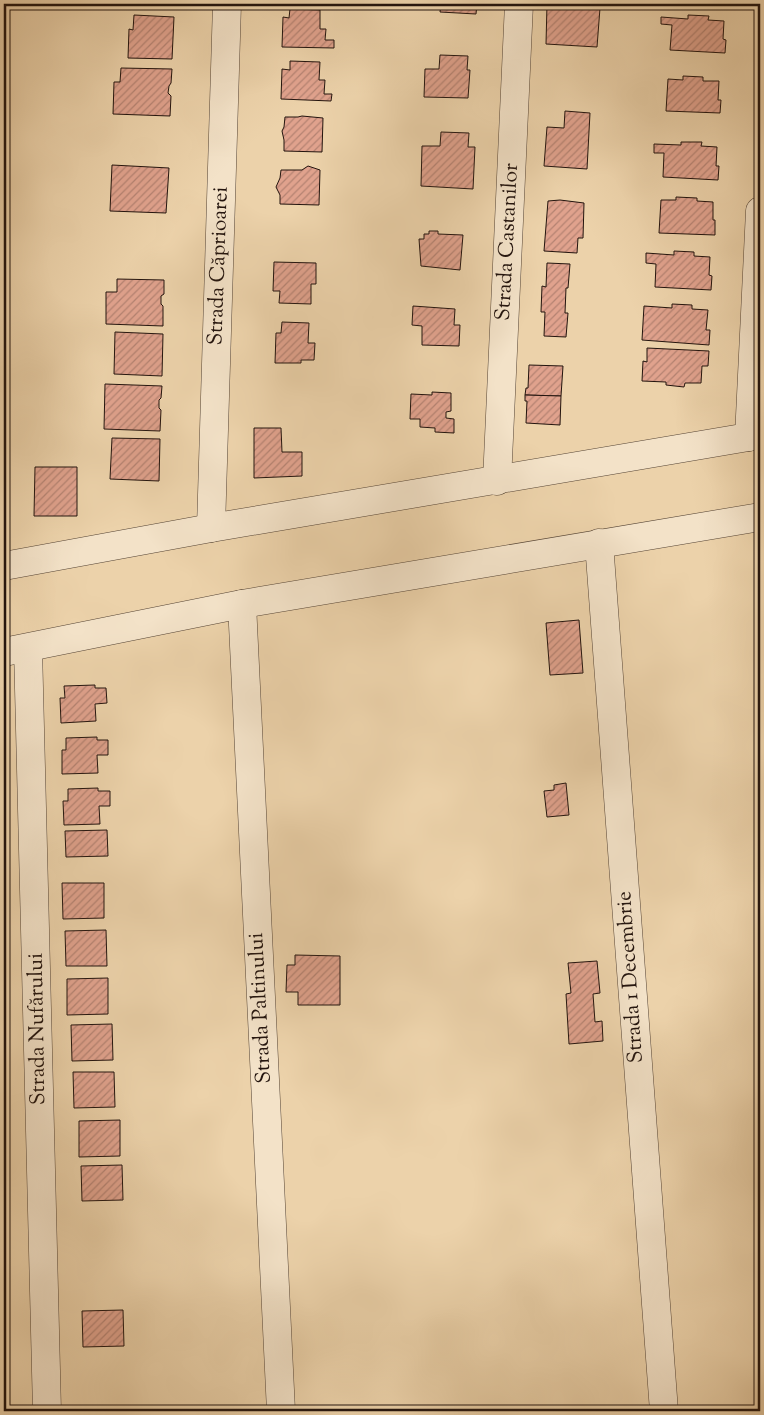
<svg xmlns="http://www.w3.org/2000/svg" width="764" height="1415" font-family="'Sorts Mill Goudy',serif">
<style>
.building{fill:url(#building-hatch);stroke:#23140e}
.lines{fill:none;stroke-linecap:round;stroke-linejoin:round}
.minor-casing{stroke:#554435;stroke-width:29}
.minor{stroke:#f3e2c8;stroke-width:28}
.labels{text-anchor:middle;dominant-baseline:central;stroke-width:4;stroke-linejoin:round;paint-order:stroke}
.street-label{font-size:21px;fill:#23140e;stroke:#f3e2c8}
</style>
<defs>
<pattern id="building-hatch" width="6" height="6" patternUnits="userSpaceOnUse" patternTransform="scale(1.25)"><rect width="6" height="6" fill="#e0a28d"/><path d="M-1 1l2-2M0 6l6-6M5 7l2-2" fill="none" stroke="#b58372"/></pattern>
</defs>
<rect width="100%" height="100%" fill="#ecd2aa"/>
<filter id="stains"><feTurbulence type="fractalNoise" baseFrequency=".004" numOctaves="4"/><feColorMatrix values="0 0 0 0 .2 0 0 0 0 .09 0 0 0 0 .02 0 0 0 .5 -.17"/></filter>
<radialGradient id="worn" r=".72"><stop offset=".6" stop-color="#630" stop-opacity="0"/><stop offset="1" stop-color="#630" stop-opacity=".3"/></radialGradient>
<g class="building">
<polygon points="121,4 174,4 174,7 121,5"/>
<polygon points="441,4 477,4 476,14 440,12"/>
<polygon points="547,4 600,8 597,47 546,44"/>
<polygon points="290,9 320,10 320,29 326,29 325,40 334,40 334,48 282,47 283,17 289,18"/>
<polygon points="134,15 174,17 172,59 128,58 129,29 133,30"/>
<polygon points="688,15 709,16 708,20 724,21 723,39 726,40 725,53 670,50 672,25 661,24 661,17 688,19"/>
<polygon points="440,55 468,56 467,70 470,70 468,98 424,97 425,69 439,69"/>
<polygon points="290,61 320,62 319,80 325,80 324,94 332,94 331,101 281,99 282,69 290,70"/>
<polygon points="121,68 172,69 171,83 169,86 168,93 171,96 170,116 113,114 114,82 120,82"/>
<polygon points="683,76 703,77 703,81 719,81 718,100 721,100 720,113 666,111 668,79 683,80"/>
<polygon points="565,111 590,113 587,169 544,166 547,127 564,128"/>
<polygon points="302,116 323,118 322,152 284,151 284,140 282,131 284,127 285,117 298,117"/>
<polygon points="441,132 469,133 468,147 475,147 473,189 421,186 422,146 440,146"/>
<polygon points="681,142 702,142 701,146 717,147 716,166 719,166 718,180 663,177 664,153 654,153 654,144 681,145"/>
<polygon points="112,165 169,168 166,213 110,211"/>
<polygon points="308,166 320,170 319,205 280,204 280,195 276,187 280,178 281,170 302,170"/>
<polygon points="676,197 697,198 697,201 713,202 713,220 715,220 715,235 659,233 661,200 676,200"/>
<polygon points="560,200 584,203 583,238 578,238 577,253 544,251 548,201"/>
<polygon points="429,231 438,231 438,234 463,235 460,270 421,266 419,239 424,239 424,234 429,234"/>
<polygon points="674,251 694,252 694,256 710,257 709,275 712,276 711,290 655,287 656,264 646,263 646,253 674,255"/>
<polygon points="274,262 316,263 316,284 311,284 311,304 279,303 280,291 273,291"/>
<polygon points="547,263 570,264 568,288 566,288 565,313 568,313 566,337 544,336 545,312 541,312 542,286 546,287"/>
<polygon points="117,279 164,280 164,294 161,296 161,304 163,306 163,326 106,324 106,292 117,292"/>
<polygon points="672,304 692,305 692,309 708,310 706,330 710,330 709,345 642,340 644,306 672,308"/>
<polygon points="413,306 455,309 454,325 460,325 459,346 422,345 422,326 412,325"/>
<polygon points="282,322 309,323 308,343 315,343 314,360 301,360 301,363 275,363 276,333 281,333"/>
<polygon points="115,332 163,334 162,376 114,374"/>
<polygon points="647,348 709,351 708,366 702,366 701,383 685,383 684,387 666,385 666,382 642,381 643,361 647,362"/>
<polygon points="529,365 563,366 561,396 525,395 526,388 528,388"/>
<polygon points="105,384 162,386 161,398 159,400 159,408 161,410 160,431 104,429"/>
<polygon points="432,392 451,393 451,411 446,412 446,418 454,419 454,433 435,432 435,428 420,427 420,419 410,419 411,394 432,395"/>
<polygon points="525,395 561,396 560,425 526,423 527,401 525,401"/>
<polygon points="254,428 281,428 282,452 302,452 302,476 254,478"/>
<polygon points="112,438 160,439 159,481 110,479"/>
<polygon points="35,467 77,467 77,516 34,516"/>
<polygon points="579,620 583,673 550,675 546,623"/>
<polygon points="95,685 95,688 106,688 107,703 95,704 96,721 61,723 60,698 65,698 64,686"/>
<polygon points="97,737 97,740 108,740 108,755 97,755 98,773 62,774 62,750 66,750 66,738"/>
<polygon points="566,783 569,815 547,817 544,791 554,790 554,785"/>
<polygon points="98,788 98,791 110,791 110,806 99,806 100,824 64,825 63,801 68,801 68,789"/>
<polygon points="107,830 108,856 66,857 65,831"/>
<polygon points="62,883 104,883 104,918 63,919"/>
<polygon points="106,930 107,966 66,966 65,931"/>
<polygon points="295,955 340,956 340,1005 298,1005 298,992 286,992 287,965 295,965"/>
<polygon points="597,961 600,993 593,994 595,1022 602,1021 603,1041 569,1044 566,994 571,993 568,963"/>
<polygon points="108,978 108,1014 67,1015 67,979"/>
<polygon points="112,1024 113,1060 72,1061 71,1025"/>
<polygon points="73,1072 114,1072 115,1107 74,1108"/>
<polygon points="120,1120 120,1156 79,1157 79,1121"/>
<polygon points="122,1165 123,1200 82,1201 81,1166"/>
<polygon points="123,1310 124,1346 83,1347 82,1311"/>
<polygon points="4,1355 7,1355 8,1378 4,1377"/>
</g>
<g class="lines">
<g class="minor-casing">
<g id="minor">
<polyline points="749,437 760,211"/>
<polyline points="497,481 519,4"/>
<polyline points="211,528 227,4"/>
<polyline points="599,543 664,1411"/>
<polyline points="4,566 211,528 760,435"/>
<polyline points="242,604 281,1411"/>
<polyline points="28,648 47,1411"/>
<polyline points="4,652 242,604 760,517"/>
</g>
</g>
<use href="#minor" class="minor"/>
</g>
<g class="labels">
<g class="street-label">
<text transform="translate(508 242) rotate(-87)">Strada Castanilor</text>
<text transform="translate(219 266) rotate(-88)">Strada Căprioarei</text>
<text transform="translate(631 977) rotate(-94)">Strada 1 Decembrie</text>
<text transform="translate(261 1008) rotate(-93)">Strada Paltinului</text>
<text transform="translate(38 1029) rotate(-91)">Strada Nufărului</text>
</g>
</g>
<rect width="764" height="1415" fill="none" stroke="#ecd2aa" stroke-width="20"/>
<rect x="5" y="5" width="754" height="1405" fill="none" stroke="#23140e" stroke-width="2.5"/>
<rect x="10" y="10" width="744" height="1395" fill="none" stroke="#23140e"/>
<rect width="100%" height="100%" filter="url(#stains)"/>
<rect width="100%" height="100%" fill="url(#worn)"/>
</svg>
